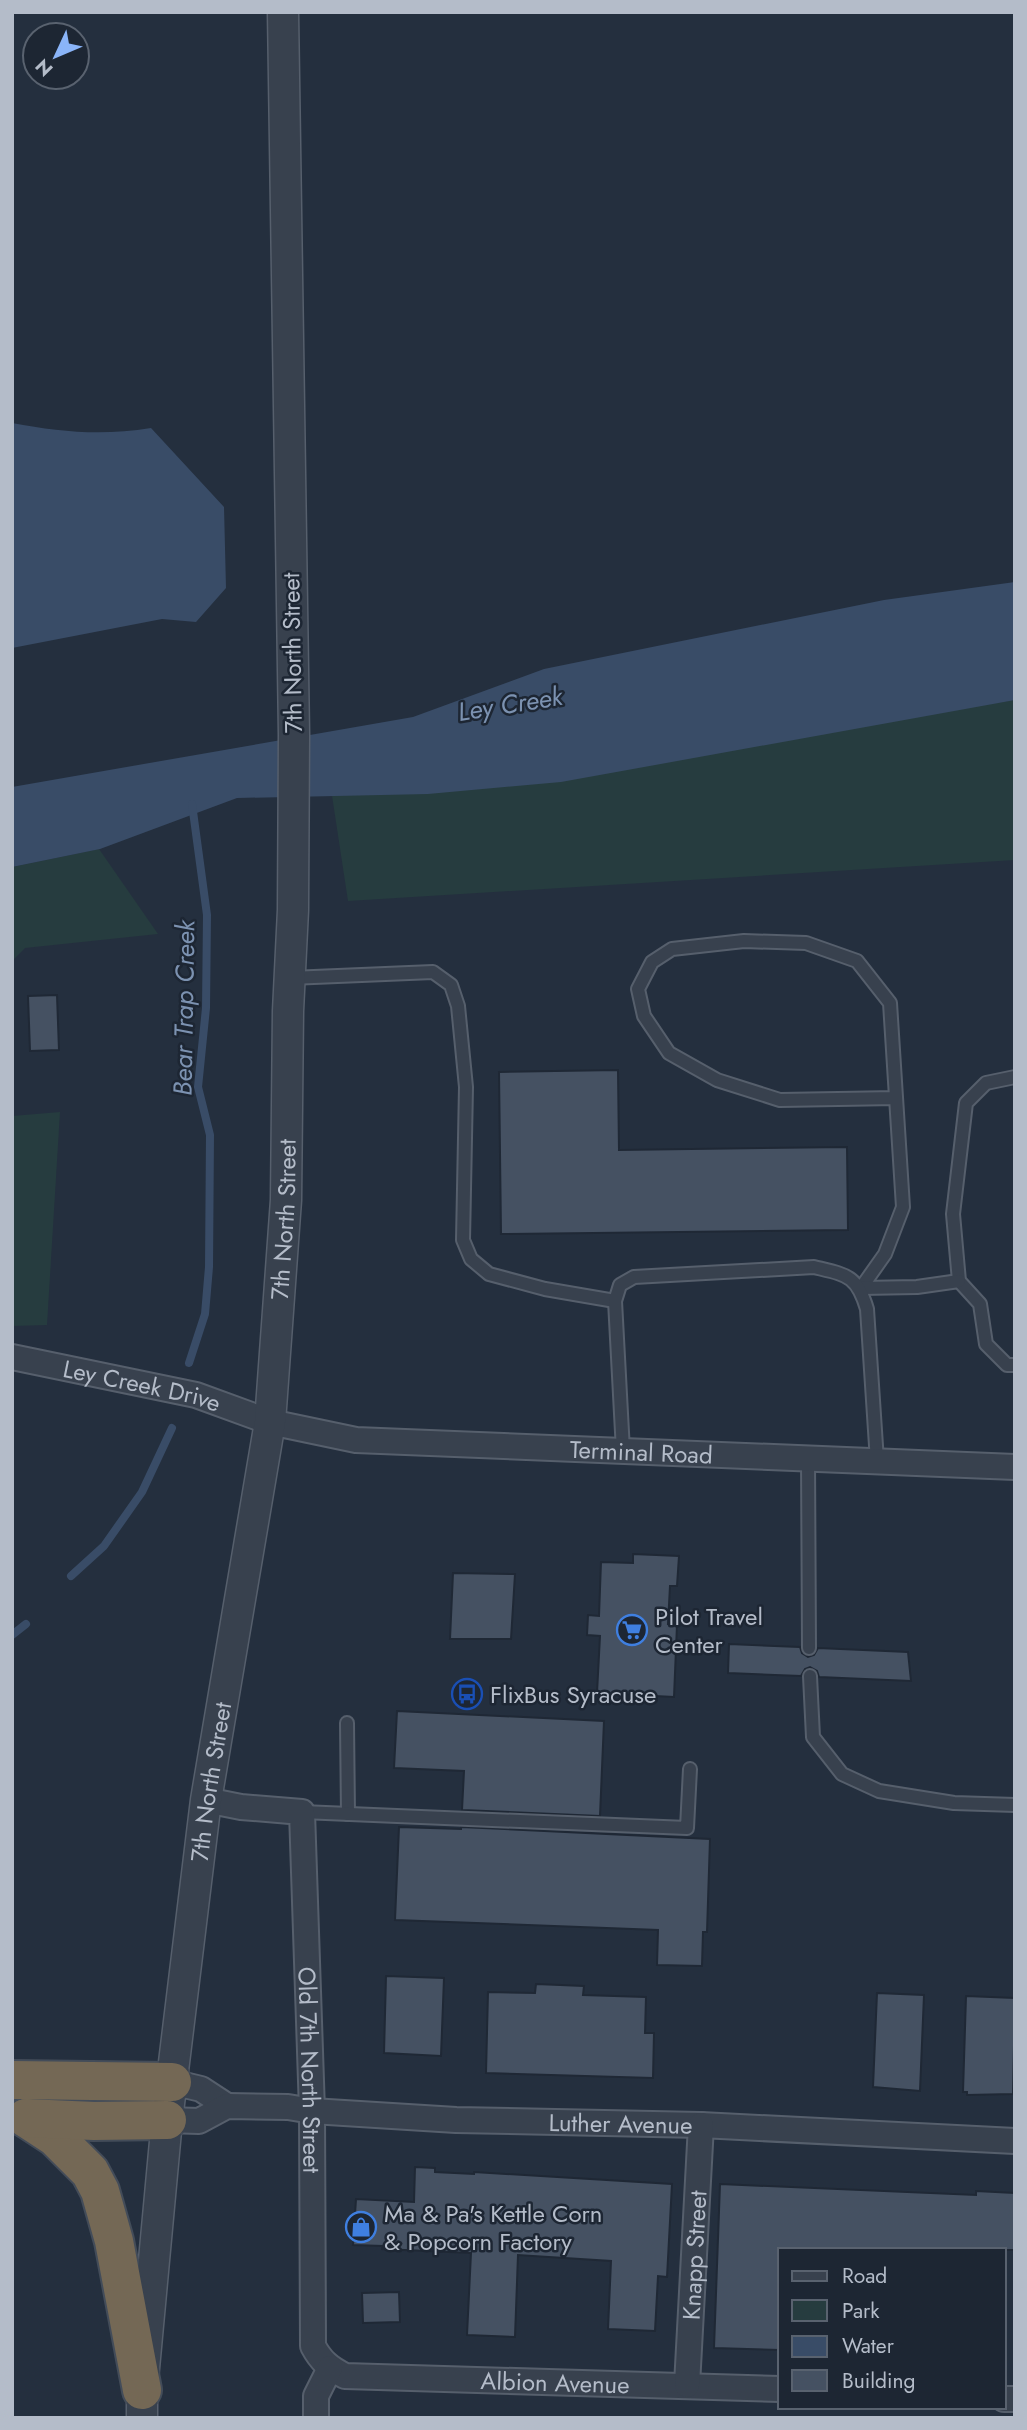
<svg xmlns="http://www.w3.org/2000/svg" width="1027" height="2430" font-family="Jost,sans-serif">
<style>
.green{fill:#263c3f}
.water{fill:#394c67}
.lines{fill:none;stroke-linecap:round;stroke-linejoin:round}
.stream{stroke:#394c67;stroke-width:8}
.building{fill:#455162;stroke:#1f2835;stroke-width:2}
.service-casing{stroke:#565f6c;stroke-width:16}
.minor-casing{stroke:#565f6c;stroke-width:28}
.tertiary-casing{stroke:#565f6c;stroke-width:33}
.motorway-casing{stroke:#434c59;stroke-width:42}
.service{stroke:#38414e;stroke-width:12}
.minor{stroke:#38414e;stroke-width:24}
.tertiary{stroke:#38414e;stroke-width:30}
.motorway{stroke:#746855;stroke-width:38}
.labels{text-anchor:middle;dominant-baseline:central;stroke-width:5;stroke-linejoin:round;paint-order:stroke}
.street-label{font-size:24px;fill:#b4bcc9;stroke:#1d2633}
.poi-label{font-size:24px;fill:#b4bcc9;stroke:#1d2633;text-anchor:start}
.water-label{font-size:26px;font-style:italic;fill:#7c92b1;stroke:#1d2633}
</style>
<rect width="100%" height="100%" fill="#242f3e"/>
<g class="green">
<polygon points="1015,700 1015,860 348,901 329,776 952,710"/>
<polygon points="99,849 158,934 25,948 12,961 12,867"/>
<polygon points="60,1112 47,1325 12,1326 12,1116"/>
</g>
<g class="water">
<path d="M12,423C60,432 102,436 151,428L224,507L226,588L196,622L162,619L12,648Z"/>
<polygon points="1015,582 1015,700 561,782 428,794 237,798 100,849 12,867 12,787 413,717 544,669 884,600"/>
</g>
<g class="lines">
<g class="stream">
<polyline points="189,1363 205,1314 209,1267 210,1135 198,1087 206,1008 207,915 192,804"/>
<polyline points="71,1576 104,1546 142,1492 172,1428"/>
<polyline points="12,1635 26,1624"/>
</g>
</g>
<g class="building">
<polygon points="57,995 59,1050 30,1051 28,996"/>
<polygon points="618,1070 619,1150 847,1147 848,1230 501,1234 499,1072"/>
<polygon points="633,1554 679,1556 677,1586 670,1586 668,1624 677,1625 674,1697 597,1693 600,1636 587,1635 588,1615 599,1616 601,1562 633,1563"/>
<polygon points="453,1573 515,1574 511,1639 450,1639"/>
<polygon points="729,1644 800,1647 802,1653 808,1657 814,1655 818,1648 908,1652 911,1681 819,1677 817,1671 810,1667 805,1669 801,1676 728,1673"/>
<polygon points="397,1711 604,1721 600,1816 462,1810 464,1771 394,1768"/>
<polygon points="399,1827 461,1829 461,1827 710,1839 707,1932 703,1932 702,1966 657,1965 658,1930 395,1920"/>
<polygon points="386,1976 444,1978 441,2056 384,2053"/>
<polygon points="536,1984 584,1986 583,1995 646,1997 645,2033 654,2033 653,2078 486,2073 488,1992 535,1993"/>
<polygon points="877,1993 924,1995 920,2091 873,2087"/>
<polygon points="966,1996 1015,1998 1013,2094 967,2095 967,2092 963,2092"/>
<polygon points="415,2167 435,2168 435,2172 474,2174 474,2172 672,2184 667,2277 658,2276 655,2331 608,2329 611,2261 518,2255 515,2337 467,2335 471,2253 382,2249 382,2246 353,2245 356,2199 414,2202"/>
<polygon points="720,2184 976,2195 976,2191 1015,2193 1015,2250 780,2250 780,2350 714,2348"/>
<polygon points="399,2292 400,2322 363,2323 362,2293"/>
</g>
<g class="lines">
<g class="service-casing">
<g id="service">
<polyline points="290,978 433,972 451,985 458,1006 466,1087 463,1240 471,1259 489,1274 545,1289 615,1301"/>
<polyline points="1015,1077 986,1083 966,1103 953,1214 959,1281 980,1304 986,1344 1007,1365 1015,1365"/>
<polyline points="861,1288 885,1254 903,1207 890,1003 857,961 806,943 744,941 672,949 652,962 638,989 644,1016 669,1053 717,1080 780,1100 896,1098"/>
<polyline points="861,1288 917,1287 959,1281"/>
<path d="M623,1451L615,1301L620,1285L634,1277L814,1267C847,1275 857,1275 867,1309L877,1461"/>
<polyline points="808,1458 809,1648"/>
<polyline points="810,1676 813,1737 842,1774 879,1791 954,1803 1015,1805"/>
<polyline points="347,1723 348,1814"/>
<polyline points="302,1812 687,1828 690,1769"/>
</g>
</g>
<g class="minor-casing">
<g id="minor">
<path id="s1" d="M12,1357L196,1395L270,1422L356,1440L1015,1467"/>
<path id="s2" d="M206,1800L241,1807L302,1812L312,2111L313,2346C321,2361 329,2368 345,2376L780,2389"/>
<polyline points="172,2082 201,2089 227,2106"/>
<path id="s3" d="M167,2120L199,2121L227,2106L288,2107L312,2111L456,2120L701,2125L1015,2141"/>
<path id="s4" d="M687,2385L701,2125"/>
<polyline points="1004,2399 1015,2399"/>
<polyline points="316,2418 316,2396 330,2368"/>
</g>
</g>
<g class="tertiary-casing">
<g id="tertiary">
<path id="s5" d="M142,2418V2390L167,2120L206,1800L270,1422L286,1200L288,1011L293,910L294,735L283,12"/>
</g>
</g>
<g class="motorway-casing">
<g id="motorway">
<polyline points="12,2080 172,2082"/>
<polyline points="26,2118 55,2137 90,2172 100,2191 114,2241 142,2390"/>
<polyline points="26,2118 94,2121 167,2120"/>
</g>
</g>
<use href="#service" class="service"/>
<use href="#minor" class="minor"/>
<use href="#tertiary" class="tertiary"/>
<use href="#motorway" class="motorway"/>
</g>
<defs>
<g id="supermarket-ring" transform="scale(1.575)"><circle r="9.5" fill="#1d2633" stroke="#3f7fe0" stroke-width="1.5"/><path d="M-6-5.5h2.5l.6 2H6L4.5 2H-2.5L-4.4-4H-6ZM-1.5 3.2a1.3 1.3 0 1 0 .1 0ZM3 3.2a1.3 1.3 0 1 0 .1 0Z" fill="#3f7fe0"/></g>
<g id="bus-ring" transform="scale(1.575)"><circle r="9.5" fill="#1d2633" stroke="#1a4fb4" stroke-width="1.5"/><path d="M-5-6H5V4H4V6H2V4H-2V6H-4V4H-5ZM-3.5-4V0h7V-4ZM-3.5 1.2v1.5H-2V1.2ZM2 1.2v1.5H3.5V1.2Z" fill="#1a4fb4"/></g>
<g id="shop-ring" transform="scale(1.575)"><circle r="9.5" fill="#1d2633" stroke="#3f7fe0" stroke-width="1.5"/><path d="M-5-2.5h2.3a2.7 3.5 0 0 1 5.4 0H5L5.5 6h-11ZM-1.5-2.5h3a1.5 2.3 0 0 0-3 0Z" fill="#3f7fe0"/></g>
</defs>
<g fill-rule="evenodd">
<use href="#supermarket-ring" x="632" y="1630"/>
<use href="#bus-ring" x="467" y="1694"/>
<use href="#shop-ring" x="361" y="2227"/>
</g>
<g class="labels">
<g class="street-label">
<text transform="translate(292 653) rotate(-91)">7th North Street</text>
<text stroke="none"><textPath href="#s5" startOffset="1208">7th North Street</textPath></text>
<text stroke="none"><textPath href="#s1" startOffset="133">Ley Creek Drive</textPath></text>
<text stroke="none"><textPath href="#s1" startOffset="640">Terminal Road</textPath></text>
<text stroke="none"><textPath href="#s5" startOffset="640">7th North Street</textPath></text>
<text stroke="none"><textPath href="#s2" startOffset="355">Old 7th North Street</textPath></text>
<text stroke="none"><textPath href="#s3" startOffset="458">Luther Avenue</textPath></text>
<text stroke="none"><textPath href="#s4" startOffset="130">Knapp Street</textPath></text>
<text stroke="none"><textPath href="#s2" startOffset="886">Albion Avenue</textPath></text>
</g>
<g class="poi-label">
<text x="655" y="1616">Pilot Travel<tspan x="655" dy="28">Center</tspan></text>
<text x="490" y="1694">FlixBus Syracuse</text>
<text x="384" y="2213">Ma &amp; Pa's Kettle Corn<tspan x="384" dy="28">&amp; Popcorn Factory</tspan></text>
</g>
<g class="water-label">
<text transform="translate(510 704) rotate(-9)">Ley Creek</text>
<text transform="translate(184 1008) rotate(-89)">Bear Trap Creek</text>
</g>
</g>
<rect width="1027" height="2430" fill="none" stroke="#b4bcc9" stroke-width="28"/>
<rect x="778" y="2248" width="228" height="161" fill="#1d2633" stroke="#59626f" stroke-width="2"/>
<rect x="792" y="2271" width="35" height="10" fill="#38414e" stroke="#59626f" stroke-width="2"/>
<text x="842" y="2283" font-size="21" fill="#b4bcc9">Road</text>
<rect x="792" y="2300" width="35" height="21" fill="#263c3f" stroke="#59626f" stroke-width="2"/>
<text x="842" y="2318" font-size="21" fill="#b4bcc9">Park</text>
<rect x="792" y="2336" width="35" height="21" fill="#394c67" stroke="#59626f" stroke-width="2"/>
<text x="842" y="2353" font-size="21" fill="#b4bcc9">Water</text>
<rect x="792" y="2370" width="35" height="21" fill="#455162" stroke="#59626f" stroke-width="2"/>
<text x="842" y="2388" font-size="21" fill="#b4bcc9">Building</text>
<g transform="translate(56 56) rotate(226)"><circle r="33" fill="#1d2633" stroke="#59626f" stroke-width="2"/>
<path d="M0-5L12 26L0 18L-12 26Z" fill="#8ab4f8"/>
<text y="-10" font-size="19" font-weight="bold" text-anchor="middle" fill="#b4bcc9">N</text>
</g>
</svg>
